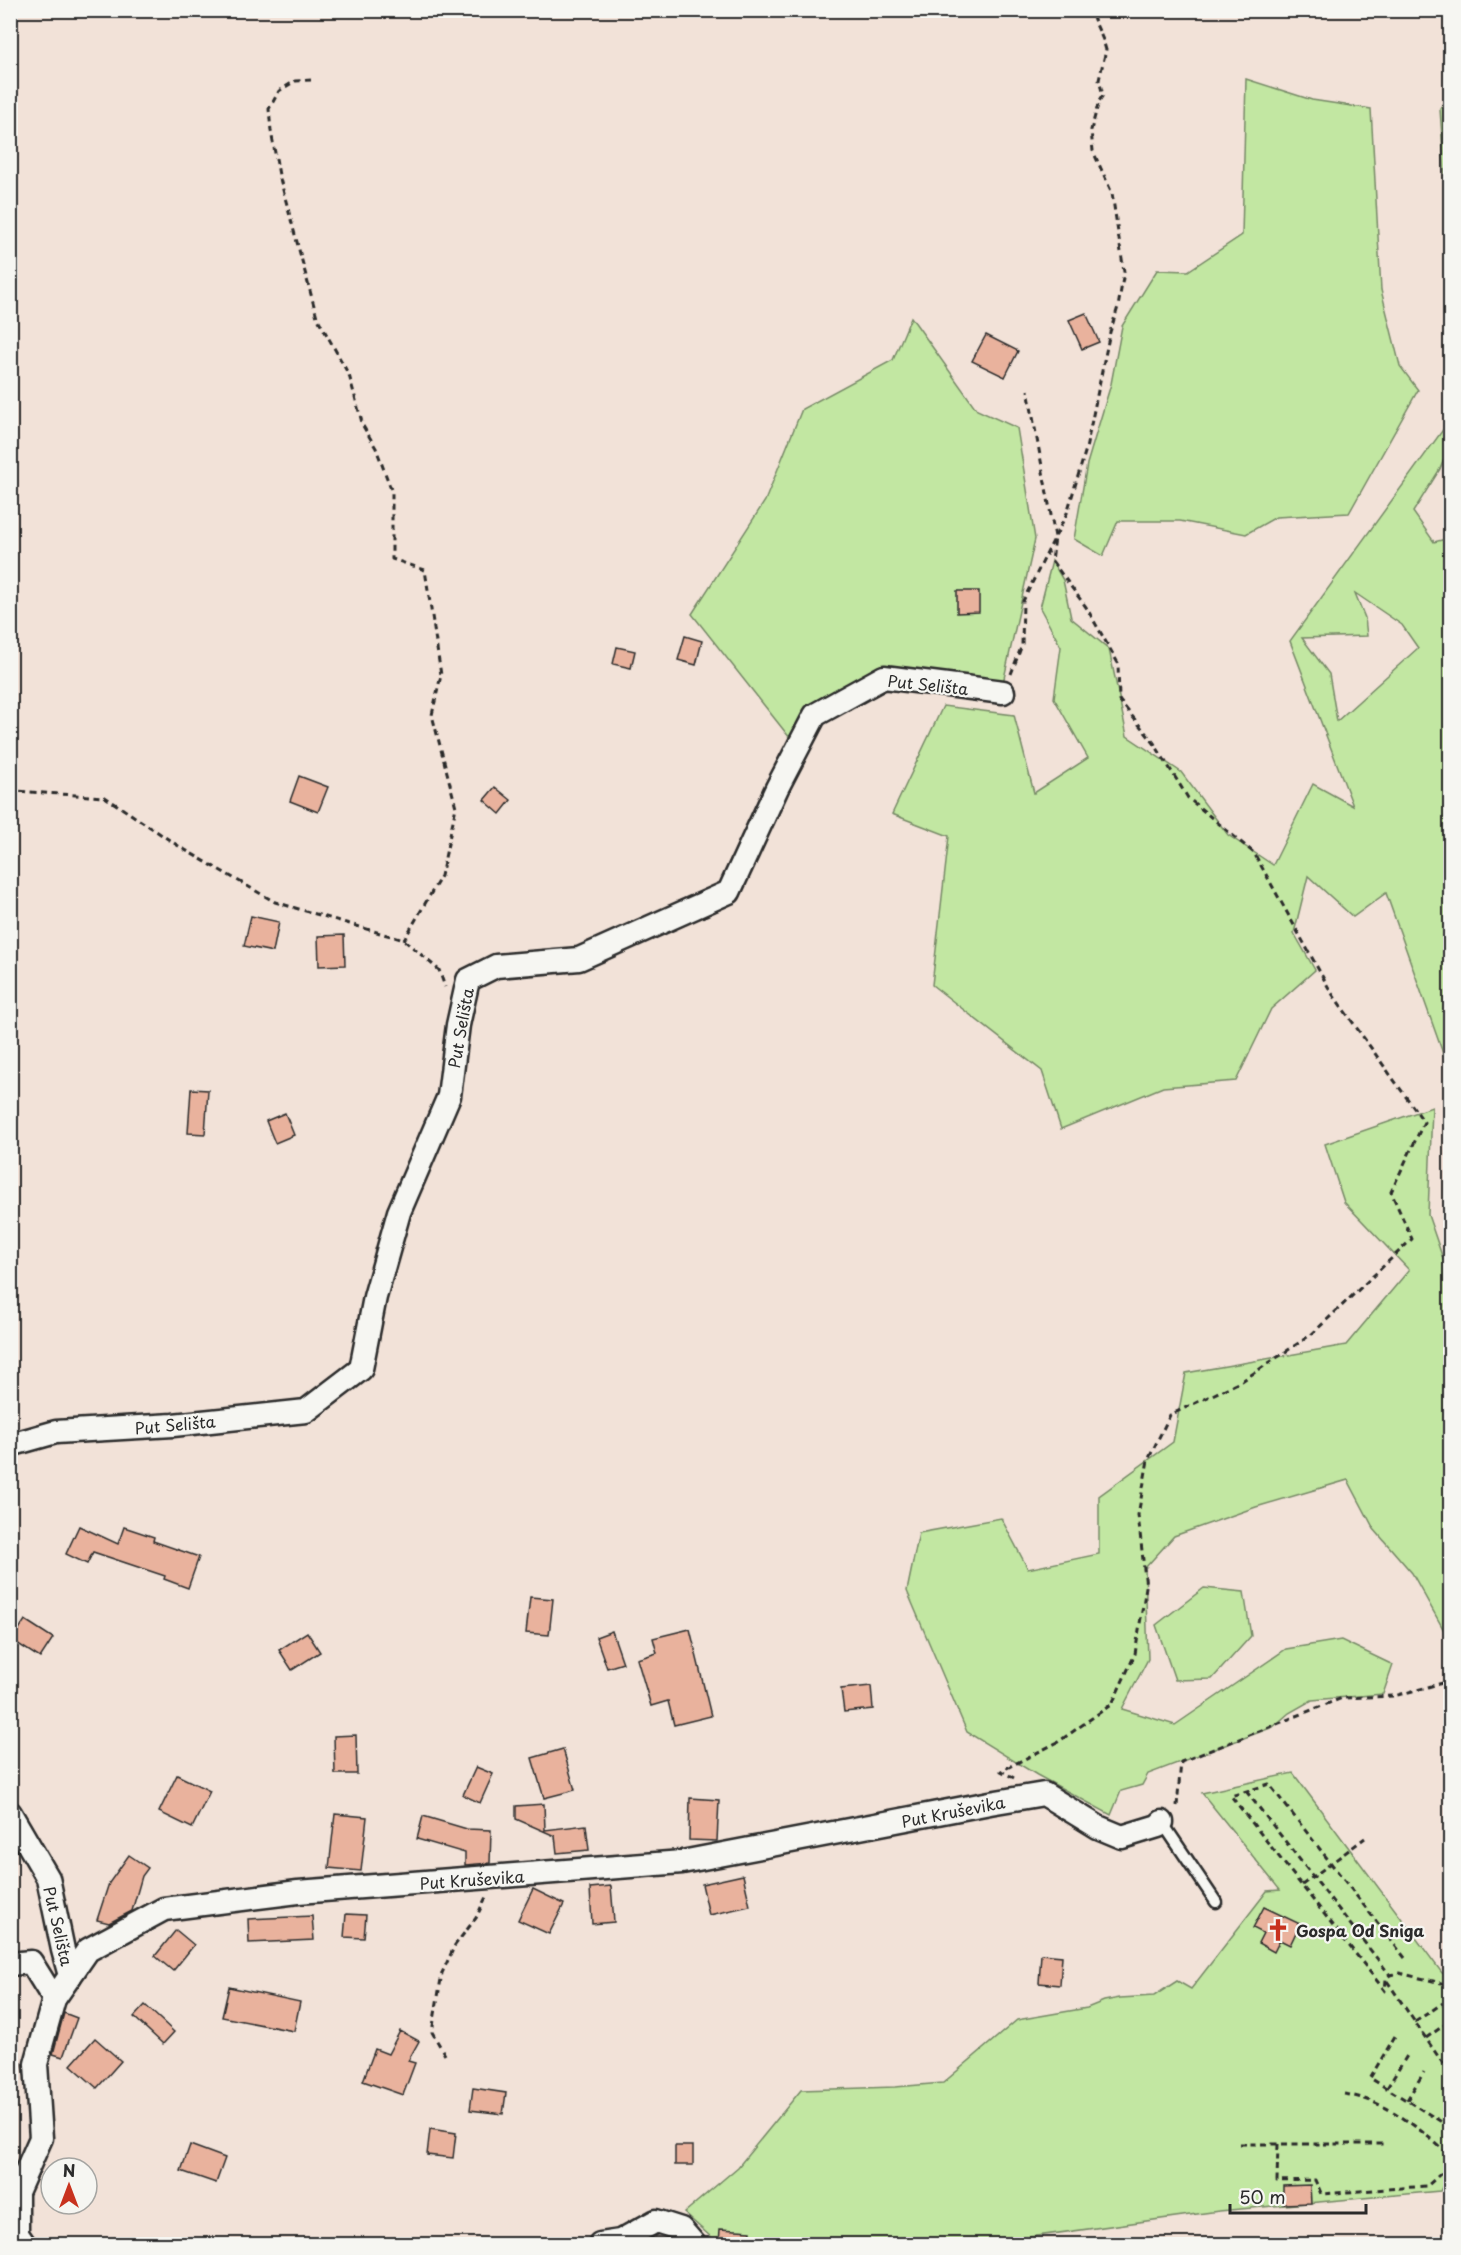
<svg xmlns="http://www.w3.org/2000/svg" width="1461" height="2255" font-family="'Playpen Sans',sans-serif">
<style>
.green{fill:#c2e7a2;stroke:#768966;stroke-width:1.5;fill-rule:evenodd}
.building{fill:#e9b29d;stroke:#2b2b2b;stroke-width:1.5}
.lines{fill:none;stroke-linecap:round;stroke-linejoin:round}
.service-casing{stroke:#2b2b2b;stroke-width:15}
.minor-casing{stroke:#2b2b2b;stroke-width:27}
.path{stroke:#2b2b2b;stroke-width:3;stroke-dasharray:6 4.5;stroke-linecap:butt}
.service{stroke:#f6f6f2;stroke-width:10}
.minor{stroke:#f6f6f2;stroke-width:22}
.labels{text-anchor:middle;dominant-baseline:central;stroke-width:4.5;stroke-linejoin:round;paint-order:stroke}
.street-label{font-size:16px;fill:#2b2b2b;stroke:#f6f6f2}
.poi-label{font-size:16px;font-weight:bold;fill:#2b2b2b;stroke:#f6f6f2;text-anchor:start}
</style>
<rect width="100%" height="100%" fill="#f2e2d8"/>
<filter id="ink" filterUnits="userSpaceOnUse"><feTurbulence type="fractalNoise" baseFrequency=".0167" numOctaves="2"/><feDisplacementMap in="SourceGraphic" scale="12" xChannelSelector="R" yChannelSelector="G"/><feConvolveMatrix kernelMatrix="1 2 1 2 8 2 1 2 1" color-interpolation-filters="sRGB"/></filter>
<g filter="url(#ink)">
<g class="green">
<polygon points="1246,79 1312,100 1371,109 1381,290 1400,366 1418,390 1349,513 1276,517 1246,534 1180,521 1118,521 1103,556 1074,539 1087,464 1111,384 1122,326 1157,270 1188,271 1242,235"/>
<polygon points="1450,97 1450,250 1440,109"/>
<polygon points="911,317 977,410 1017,428 1035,539 1003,683 910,672 790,738 692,614 765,501 802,409 893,360"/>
<path d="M1450,420V445L1440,469L1413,512L1434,542L1450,538V1073L1386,893L1353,917L1308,876L1294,933L1315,970L1271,1009L1236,1081L1163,1087L1061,1129L1042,1071L932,985L949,836L892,814L943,706L1014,715L1034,793L1088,758L1054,698L1061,647L1040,608L1052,561L1063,580L1071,618L1109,649L1127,736L1181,772L1228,835L1273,865L1313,784L1353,806L1290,641ZM1355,593L1402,625L1418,648L1337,721L1329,674L1302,638L1367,636L1365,618Z"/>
<polygon points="1432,1107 1428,1215 1450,1279 1450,1641 1412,1573 1374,1529 1348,1480 1256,1507 1174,1536 1145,1568 1148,1659 1122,1709 1175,1725 1286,1649 1341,1640 1393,1665 1383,1694 1312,1700 1289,1713 1273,1727 1148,1774 1142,1785 1121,1791 1111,1815 1037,1775 967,1732 907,1591 919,1533 1001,1518 1028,1569 1099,1554 1099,1496 1173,1442 1186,1373 1346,1345 1409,1270 1344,1202 1325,1144"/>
<polygon points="1204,1588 1244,1592 1251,1636 1212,1679 1175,1680 1156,1625"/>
<polygon points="1293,1773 1442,1973 1450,1976 1450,2173 1440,2191 1219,2211 979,2244 719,2244 684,2213 738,2167 801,2090 895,2087 943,2083 1017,2020 1087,2008 1104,2001 1120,1998 1154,1996 1177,1981 1191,1989 1267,1891 1280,1890 1202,1793"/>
</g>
<g class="building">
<polygon points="1086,313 1099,342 1082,349 1069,320"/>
<polygon points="986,335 1018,351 1005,377 972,361"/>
<polygon points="957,591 979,591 979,612 957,613"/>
<polygon points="685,636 702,641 696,665 678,660"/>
<polygon points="617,647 635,651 631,668 613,664"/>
<polygon points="299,776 328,787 318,812 290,801"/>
<polygon points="495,787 511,800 500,814 484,800"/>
<polygon points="251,916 279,922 273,952 244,946"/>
<polygon points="344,935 345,965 319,966 318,936"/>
<polygon points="191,1089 208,1090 205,1134 188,1133"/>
<polygon points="285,1113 294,1135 275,1143 266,1121"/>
<polygon points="79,1526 118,1544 124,1527 154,1537 153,1541 199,1557 188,1588 164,1579 165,1576 93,1552 87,1564 66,1554"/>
<polygon points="530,1597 553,1599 549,1635 526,1633"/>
<polygon points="25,1620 53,1638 40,1658 12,1640"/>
<polygon points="690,1629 711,1716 674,1725 668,1701 651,1706 637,1659 657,1653 653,1638"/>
<polygon points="612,1631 623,1663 607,1668 596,1637"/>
<polygon points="307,1632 320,1652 292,1670 279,1650"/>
<polygon points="871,1686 873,1709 844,1712 841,1689"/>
<polygon points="356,1735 357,1774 335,1774 334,1736"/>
<polygon points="563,1749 575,1790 544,1798 532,1758"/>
<polygon points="476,1767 493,1774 480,1803 463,1795"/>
<polygon points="177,1775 210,1791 192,1828 159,1812"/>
<polygon points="690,1798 719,1800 717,1841 689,1840"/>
<polygon points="544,1804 545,1830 586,1825 589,1850 557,1853 555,1836 516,1819 516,1806"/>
<polygon points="335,1814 367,1817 361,1871 329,1868"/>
<polygon points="423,1816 467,1829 491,1830 490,1863 465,1865 465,1853 417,1839"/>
<polygon points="129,1855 148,1868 142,1876 132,1911 109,1923 97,1920 109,1883"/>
<polygon points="743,1875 750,1906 709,1915 702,1884"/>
<polygon points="611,1886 614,1922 592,1924 590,1888"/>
<polygon points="533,1889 564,1904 549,1934 518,1920"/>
<polygon points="1264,1907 1300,1924 1290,1945 1280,1940 1274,1952 1258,1943 1263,1933 1253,1928"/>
<polygon points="346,1914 366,1915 364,1938 344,1937"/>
<polygon points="312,1916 314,1940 249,1943 248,1919"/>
<polygon points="176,1930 194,1945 173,1971 155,1956"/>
<polygon points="1041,1954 1062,1956 1060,1985 1039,1983"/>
<polygon points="229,1987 300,2002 294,2031 222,2017"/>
<polygon points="145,2005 174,2032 163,2044 134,2017"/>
<polygon points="64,2013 77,2018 63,2057 53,2054"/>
<polygon points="400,2031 419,2041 408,2061 415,2063 403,2095 363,2081 375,2049 388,2054"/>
<polygon points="95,2038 121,2061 97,2088 71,2065"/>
<polygon points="473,2088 506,2093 503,2114 470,2110"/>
<polygon points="430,2129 456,2133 453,2158 427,2155"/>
<polygon points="190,2145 225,2158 216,2183 181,2171"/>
<rect x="675" y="2146" width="18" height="19"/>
<polygon points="1310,2185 1311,2203 1283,2204 1283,2186"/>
<polygon points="720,2229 751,2231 750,2244 719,2244"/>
</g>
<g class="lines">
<g class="service-casing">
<polyline id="service" points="1162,1822 1216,1902"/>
</g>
<g class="minor-casing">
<g id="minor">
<polyline points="10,1445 56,1432 173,1425 306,1411 361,1369 375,1297 399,1212 449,1096 458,1025 468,980 496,966 579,959 729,892 777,788 815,715 884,677 1003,692"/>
<polyline points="10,1813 48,1878 63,1950 70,1976"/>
<polyline points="10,1964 31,1962 54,1999"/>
<polyline points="24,2244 17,2234 17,2192 41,2138 36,2064 54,1999 88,1950 164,1909 298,1892 682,1862 990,1803 1044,1794 1098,1827 1122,1837 1158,1826 1162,1822"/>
<polyline points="600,2244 620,2241 656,2221 681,2229 694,2244"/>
</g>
</g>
<g class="path">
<polyline points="311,80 295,81 279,91 269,109 271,131 279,175 317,317 349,375 363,426 376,448 392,492 392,559 425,570 441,675 432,715 456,807 441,876 404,940"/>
<polyline points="1011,674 1022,645 1023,601 1055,537 1028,390"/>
<polyline points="10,789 15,791 105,797 180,847 275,902 404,940 439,970 445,987"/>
<polyline points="1014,1778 1001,1771 1058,1742 1112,1704 1135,1654 1146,1587 1138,1515 1148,1460 1170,1415 1242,1381 1312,1334 1412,1239 1391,1192 1424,1122 1331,992 1254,853 1188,798 1154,743 1119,700 1118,663 1086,607 1052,561 1055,537 1067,513 1086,449 1110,332 1118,307 1124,272 1112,193 1093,151 1091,130 1099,101 1103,95 1099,80 1106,50 1103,40 1091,13 1095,10"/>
<polyline points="1246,1791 1390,1975"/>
<polyline points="1177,1806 1181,1762 1342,1698 1394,1696 1450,1681"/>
<polyline points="1302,1885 1365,1838"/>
<polyline points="1405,1958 1269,1784 1231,1796 1385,1991 1386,1979 1390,1975 1399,1973 1450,1985"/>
<polyline points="1387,1981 1446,2068"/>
<polyline points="1415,2022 1443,2003"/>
<polyline points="1395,2036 1370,2078 1450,2127"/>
<polyline points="1426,2038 1446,2024"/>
<polyline points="445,2055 432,2032 442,1973 455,1945 476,1918 486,1897"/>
<polyline points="1387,2088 1408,2054"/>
<path d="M1344,2094C1385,2100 1418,2127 1448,2154L1450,2147"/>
<polyline points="1407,2100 1424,2072"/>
<polyline points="1240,2144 1387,2144"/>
<polyline points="1278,2144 1277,2181 1315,2180 1321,2194 1427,2186 1447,2168 1448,2154"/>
</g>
<use href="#service" class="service"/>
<use href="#minor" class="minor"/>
</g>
</g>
<defs>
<g id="church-bare" transform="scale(1.8)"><path d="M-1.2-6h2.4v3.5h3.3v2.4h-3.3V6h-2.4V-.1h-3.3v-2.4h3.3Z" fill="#c8321e" stroke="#f6f6f2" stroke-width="2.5" paint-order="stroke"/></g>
</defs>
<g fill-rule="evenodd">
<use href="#church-bare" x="1278" y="1930"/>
</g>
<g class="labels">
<g class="street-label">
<text transform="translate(928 684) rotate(6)">Put Selišta</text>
<text transform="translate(460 1028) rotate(-80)">Put Selišta</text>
<text transform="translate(175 1424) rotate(-5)">Put Selišta</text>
<text transform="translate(953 1811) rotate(-11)">Put Kruševika</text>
<text transform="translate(472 1879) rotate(-4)">Put Kruševika</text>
<text transform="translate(59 1926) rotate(77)">Put Selišta</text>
</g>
<g class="poi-label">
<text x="1296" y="1930">Gospa Od Sniga</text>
</g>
</g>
<rect width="1461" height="2255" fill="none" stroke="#f6f6f2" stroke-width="36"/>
<rect x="18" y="18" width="1425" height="2219" fill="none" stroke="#2b2b2b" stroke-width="2" filter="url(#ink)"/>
<g transform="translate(69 2186)"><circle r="28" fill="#f6f6f2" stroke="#a5a5a2" stroke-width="1.5"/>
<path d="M0-4.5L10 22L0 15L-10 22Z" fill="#c8321e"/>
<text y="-9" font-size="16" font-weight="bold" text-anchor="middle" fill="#2b2b2b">N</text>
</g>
<path d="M1230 2204v9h136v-9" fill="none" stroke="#2b2b2b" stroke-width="3"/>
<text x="1239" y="2204" font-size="18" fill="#2b2b2b" stroke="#f6f6f2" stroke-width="4.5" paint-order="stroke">50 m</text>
</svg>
